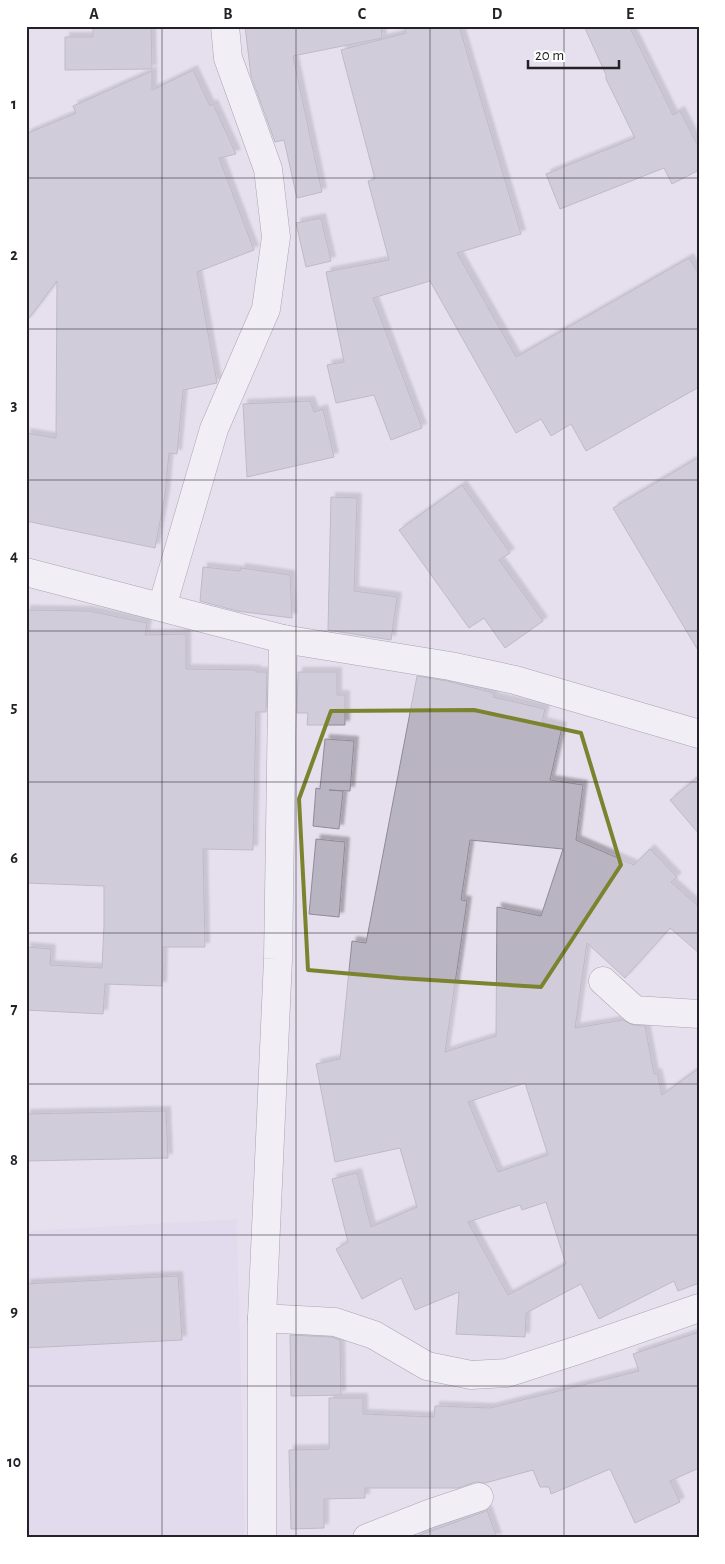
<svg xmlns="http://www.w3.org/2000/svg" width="725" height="1564" font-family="'Alegreya Sans',sans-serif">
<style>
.built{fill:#ded5ea}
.building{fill:#b9b4c2;stroke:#8f8a97;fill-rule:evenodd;filter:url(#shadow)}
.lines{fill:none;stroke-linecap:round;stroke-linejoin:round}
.minor-casing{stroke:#605b68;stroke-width:29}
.minor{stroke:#fff;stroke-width:28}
.marked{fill:none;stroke:#7c832e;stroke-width:4;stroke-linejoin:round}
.grid{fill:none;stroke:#242228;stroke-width:1;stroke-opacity:0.55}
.neatline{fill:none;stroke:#242228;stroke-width:2}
.grid-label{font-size:16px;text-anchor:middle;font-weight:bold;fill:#242228}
</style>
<defs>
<filter id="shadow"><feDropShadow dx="4.5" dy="-4.5" stdDeviation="1" flood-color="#0004"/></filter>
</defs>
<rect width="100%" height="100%" fill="#e6e0ee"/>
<polygon class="built" points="237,1219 245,1538 26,1538 26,1231"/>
<g class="building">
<polygon points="93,26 151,26 152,69 65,70 65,37 93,37"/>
<polygon points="245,26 381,26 382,38 293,56 322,192 297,198 284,140 275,142 251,76"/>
<polygon points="404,26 459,26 521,234 457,253 516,357 689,258 699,275 699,387 586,451 571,424 551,436 541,419 516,433 430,281 373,298 422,428 391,440 374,395 336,403 327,365 344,362 326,272 389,260 368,181 375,179 341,50 406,33"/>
<polygon points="584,26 629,26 673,115 680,111 699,148 699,170 672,184 664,168 560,209 546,174 635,138 606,79 606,75"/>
<polygon points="193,70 210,106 213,104 236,154 219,158 254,250 197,272 217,383 183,390 177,454 169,453 165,495 155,548 26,521 26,433 56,438 57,281 26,322 26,134 76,113 73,106 152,71 152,90"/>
<polygon points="321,218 331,261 306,267 296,223"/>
<polygon points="310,401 314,412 323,409 334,457 247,477 243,404"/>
<polygon points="699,457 699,652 613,508"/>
<polygon points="462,485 510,553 499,560 543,621 505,648 484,618 469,628 399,530"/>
<polygon points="331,497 357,498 354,591 397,597 391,640 328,630"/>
<polygon points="203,567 240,571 241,568 290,575 292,618 237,611 200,601"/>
<polygon points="26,610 89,611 147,623 145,635 186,634 186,669 256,670 256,672 267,672 266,712 256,712 253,850 203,849 205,947 163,947 162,986 105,984 103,1014 26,1010 26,947 51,949 50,965 102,968 104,925 104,886 26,883"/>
<polygon points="298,672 337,672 337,695 345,695 345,725 307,725 308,713 297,713"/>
<path d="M417,676L447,681L494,693L493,697L545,709L542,722L562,727L550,780L583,785L576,840L634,865L650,849L677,877L671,882L699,907V953L670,928L625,978L587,943L575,1028L623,1020L633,1025L645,1026L654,1074L657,1073L662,1095L699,1068V1283L678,1291L674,1281L599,1319L581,1284L526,1313L525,1337L456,1334L459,1292L415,1310L401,1278L362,1299L336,1249L348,1242L332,1179L357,1173L371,1227L417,1207L400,1148L335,1162L316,1064L340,1059L352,941L366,943ZM470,840L563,849L541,916L497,907L496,1036L445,1052L467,901L461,900ZM525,1083L548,1155L498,1172L468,1102ZM546,1202L566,1264L508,1295L468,1222L520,1205L522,1210Z"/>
<polygon points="325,739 354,741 350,791 329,790 343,791 339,829 313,826 316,788 320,789"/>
<polygon points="699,776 699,834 670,800"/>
<polygon points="316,839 345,842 339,917 309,914"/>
<polygon points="166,1111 168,1158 26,1161 26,1114"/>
<polygon points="178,1276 182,1340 26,1348 26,1284"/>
<polygon points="699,1332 699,1468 670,1481 680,1502 635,1523 610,1469 551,1494 549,1487 540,1487 533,1470 485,1483 475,1482 458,1488 365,1488 365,1498 324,1499 324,1528 291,1529 289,1450 329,1449 329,1398 363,1398 363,1414 434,1417 435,1406 490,1408 639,1371 633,1354"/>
<polygon points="290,1335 332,1337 340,1340 341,1395 291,1396"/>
<polygon points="487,1510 497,1538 411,1538 484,1512"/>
</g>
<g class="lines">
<g class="minor-casing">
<g id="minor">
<polyline points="26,572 283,639 450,666 515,680 699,734"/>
<polyline points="162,607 214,429 266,309 276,237 268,169 228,58 225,26"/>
<polyline points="603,981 635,1010 699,1014"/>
<polyline points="262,1318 335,1322 374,1335 427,1366 471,1375 507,1373 578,1350 699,1308"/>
<polyline points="262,1538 262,1318 278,959 283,639"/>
<polyline points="367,1538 431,1513 479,1497"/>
</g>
</g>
<use href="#minor" class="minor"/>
</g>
<path d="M0 0H725V1564H0ZM474,710L581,733L621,865L541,987L399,978L308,970L299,799L331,711Z" fill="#e6e0ee" fill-opacity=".55" fill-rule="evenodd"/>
<path class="marked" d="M474,710L581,733L621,865L541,987L399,978L308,970L299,799L331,711Z"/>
<path class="grid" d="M162,26V1538M296,26V1538M430,26V1538M564,26V1538M26,178H699M26,329H699M26,480H699M26,631H699M26,782H699M26,933H699M26,1084H699M26,1235H699M26,1386H699"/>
<rect width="725" height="1564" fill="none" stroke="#ffffff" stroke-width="55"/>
<path d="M528 60v8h91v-8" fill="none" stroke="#242228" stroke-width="2.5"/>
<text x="535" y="60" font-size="15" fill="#242228" stroke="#ffffff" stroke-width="4" paint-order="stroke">20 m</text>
<rect x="28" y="28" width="670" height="1508" class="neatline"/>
<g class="grid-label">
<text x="94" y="19">A</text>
<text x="228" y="19">B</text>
<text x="362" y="19">C</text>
<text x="497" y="19">D</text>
<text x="630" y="19">E</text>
<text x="14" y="109">1</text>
<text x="14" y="260">2</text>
<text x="14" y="410">3</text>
<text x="14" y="561">4</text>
<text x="14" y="712">5</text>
<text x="14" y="863">6</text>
<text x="14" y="1014">7</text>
<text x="14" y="1165">8</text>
<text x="14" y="1316">9</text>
<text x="14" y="1467">10</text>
</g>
</svg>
